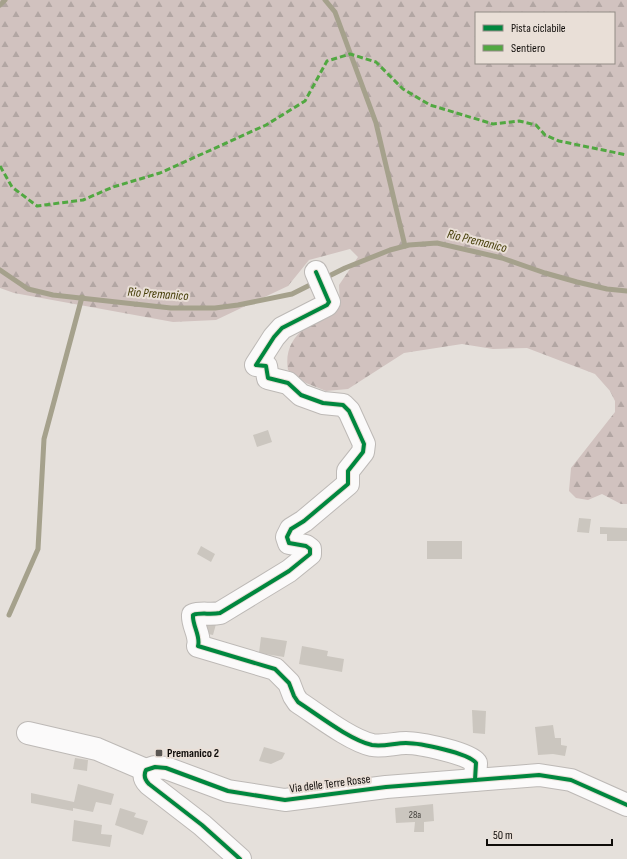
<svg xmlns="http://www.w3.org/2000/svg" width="627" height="859" font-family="'Sofia Sans Condensed',sans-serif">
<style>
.forest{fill:url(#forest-firs);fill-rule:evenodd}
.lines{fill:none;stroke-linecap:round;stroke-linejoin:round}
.stream{stroke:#a5a18c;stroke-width:5}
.building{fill:#cbc6bf}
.minor-casing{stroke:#bdb9b6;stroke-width:24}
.minor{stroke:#fbfafa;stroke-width:22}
.quiet{stroke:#51a841;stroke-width:3;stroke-dasharray:6 3;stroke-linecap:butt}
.cycleway-casing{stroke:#e9dfd7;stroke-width:6}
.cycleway{stroke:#00873e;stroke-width:4}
.poi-dot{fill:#5a5652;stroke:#e9dfd7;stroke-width:1.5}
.labels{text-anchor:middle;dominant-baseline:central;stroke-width:4;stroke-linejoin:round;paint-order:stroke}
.number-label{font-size:10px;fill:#3f3c38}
.poi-label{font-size:12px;font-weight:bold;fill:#0f0c09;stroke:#e9dfd7;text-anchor:start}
.street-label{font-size:12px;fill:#0f0c09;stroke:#e9dfd7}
.water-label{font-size:13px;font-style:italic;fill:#443d06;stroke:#e9dfd7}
</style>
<defs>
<pattern id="forest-firs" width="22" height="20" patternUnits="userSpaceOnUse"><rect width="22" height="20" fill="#d1c2bf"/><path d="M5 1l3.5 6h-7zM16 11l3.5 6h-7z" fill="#b2a6a3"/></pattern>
</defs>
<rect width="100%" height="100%" fill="#e5e0db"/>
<path class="forest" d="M0,0H627V504H621L602,494L588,500L576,498L569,491L571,468L615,412V401L610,391L595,374L527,348L493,349L462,344L404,353L348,389L326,391L306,383L288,370C282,335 314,320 340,307L339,285L358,257L350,249L309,260L288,286L216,320L173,322L14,293L0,288ZM476,13H614V63H476Z"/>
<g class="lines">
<g class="stream">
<polyline points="325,0 335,12 376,123 405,246"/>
<polyline points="0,5 5,0"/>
<polyline points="0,270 28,289 53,295 171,308 215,308 238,305 292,294 316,282"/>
<polyline points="325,278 345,268 390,250 409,245 437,243 502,258 545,273 577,282 607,289 627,291"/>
<polyline points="9,615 38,549 44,439 82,297"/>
</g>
</g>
<g class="building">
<polygon points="268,430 272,442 257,447 253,435"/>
<polygon points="579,518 591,519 589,533 577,532"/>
<polygon points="600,527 627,528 627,541 607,541 607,534 600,534"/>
<rect x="427" y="541" width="35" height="18"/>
<polygon points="201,546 215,554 211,562 197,554"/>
<polygon points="203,622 216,624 213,635 203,633"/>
<polygon points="261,637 287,641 284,657 259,653"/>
<polygon points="302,646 328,651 327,656 344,659 342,672 299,664"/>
<polygon points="472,710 486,711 485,734 473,733"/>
<polygon points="553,725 555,738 561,738 561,745 567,746 565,756 553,754 538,755 535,727"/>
<polygon points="264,747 285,753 282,759 271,764 259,761"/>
<polygon points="75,758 88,760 87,771 73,769"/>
<polygon points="78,784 114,794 111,805 96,802 93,812 73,808 73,811 31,803 31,793 74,802"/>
<polygon points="433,804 434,821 424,822 424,832 414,832 415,822 396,823 395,808"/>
<polygon points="120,808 136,813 134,817 148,821 143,835 115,825"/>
<polygon points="74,820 102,825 101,834 112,835 110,847 72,841"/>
</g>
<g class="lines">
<g class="minor-casing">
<g id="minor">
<path d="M316,272L329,302L327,305L282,328L274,337L256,365L266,366L268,378L288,383L301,395L323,403L343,405L349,411L364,444L363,452L348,471V484L304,521L291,529L287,537L289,543L306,546L310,549V554L289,571L220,613C210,615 201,612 193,615C192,625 201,636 198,646L275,669L289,683L294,696L298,702C318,715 350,740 372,745C383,747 395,743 406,743C419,743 469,753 476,763L475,780"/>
<polyline points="28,733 97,749 146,770"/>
<path d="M240,859L202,825L149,784C145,780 143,776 146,770L155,767L166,768L228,791L285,800L386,787L539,775L571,780L627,805"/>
</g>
</g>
<use href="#minor" class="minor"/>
<polyline class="quiet" points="0,166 12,187 37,206 83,200 113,187 160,173 266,125 305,101 327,61 350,54 376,62 403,89 430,105 493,124 519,121 536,125 545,135 559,141 627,155"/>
<g class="cycleway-casing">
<g id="cycleway">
<path d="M316,272L329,302L327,305L282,328L274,337L256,365L266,366L268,378L288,383L301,395L323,403L343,405L349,411L364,444L363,452L348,471V484L304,521L291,529L287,537L289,543L306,546L310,549V554L289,571L220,613C210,615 201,612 193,615C192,625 201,636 198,646L275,669L289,683L294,696L298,702C318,715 350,740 372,745C383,747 395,743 406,743C419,743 469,753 476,763L475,780"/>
<path d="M240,859L202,825L149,784C145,780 143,776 146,770L155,767L166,768L228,791L285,800L386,787L539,775L571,780L627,805"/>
</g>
</g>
<use href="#cycleway" class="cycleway"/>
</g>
<rect class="poi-dot" x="155" y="749" width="8" height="8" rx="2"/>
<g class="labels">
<g class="number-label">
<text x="415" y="815">28a</text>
</g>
<g class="poi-label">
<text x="167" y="753">Premanico 2</text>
</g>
<g class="street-label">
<text transform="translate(330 784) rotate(-7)">Via delle Terre Rosse</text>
</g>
<g class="water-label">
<text transform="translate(477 241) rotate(14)">Rio Premanico</text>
<text transform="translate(158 294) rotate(4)">Rio Premanico</text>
</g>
</g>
<rect x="475" y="12" width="140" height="52" fill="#e9dfd7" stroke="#928b85"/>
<rect x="483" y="25" width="20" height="6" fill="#00873e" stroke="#928b85"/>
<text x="511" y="32" font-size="12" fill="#0f0c09">Pista ciclabile</text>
<rect x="483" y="45" width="20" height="6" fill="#51a841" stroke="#928b85"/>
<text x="511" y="52" font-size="12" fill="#0f0c09">Sentiero</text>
<path d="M487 839v6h125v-6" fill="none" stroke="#0f0c09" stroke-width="2"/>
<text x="493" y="839" font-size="12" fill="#0f0c09" stroke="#e9dfd7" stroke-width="3" paint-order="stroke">50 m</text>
</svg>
